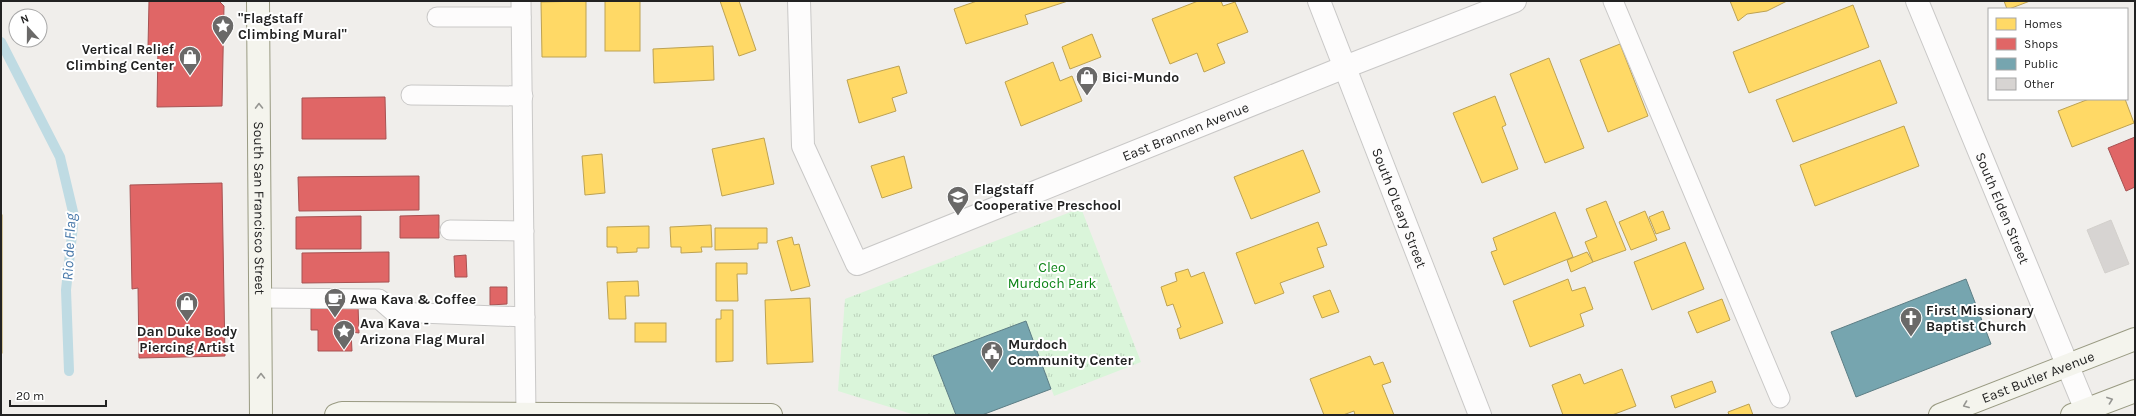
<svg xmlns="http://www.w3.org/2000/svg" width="2136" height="416" font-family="Karla,sans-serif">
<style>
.park{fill:url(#park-tufts)}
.homes{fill:#ffd966;stroke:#bda252}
.shops{fill:#e06666;stroke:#a75252}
.public{fill:#76a5af;stroke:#5d7e85}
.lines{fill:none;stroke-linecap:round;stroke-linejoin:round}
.stream{stroke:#bfdbe3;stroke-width:10}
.building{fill:#d7d4d2;stroke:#d3d0cc}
.lane-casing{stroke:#c9c8c7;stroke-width:21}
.street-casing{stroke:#c9c8c7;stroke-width:24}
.secondary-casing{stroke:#999a82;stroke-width:24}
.lane{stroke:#fdfcfc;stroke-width:19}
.street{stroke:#fdfcfc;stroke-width:22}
.secondary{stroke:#f4f4ed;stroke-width:22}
.oneway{stroke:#969692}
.labels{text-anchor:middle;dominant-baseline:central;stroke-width:4;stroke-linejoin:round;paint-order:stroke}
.poi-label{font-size:14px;font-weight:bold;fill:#222;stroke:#fff;text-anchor:start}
.street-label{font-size:14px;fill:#222;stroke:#fff}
.park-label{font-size:14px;fill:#0c8416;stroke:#fff}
.water-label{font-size:15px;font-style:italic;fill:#4a7aab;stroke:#fff}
</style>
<defs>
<pattern id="park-tufts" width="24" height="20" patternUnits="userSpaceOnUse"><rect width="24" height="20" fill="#daf5da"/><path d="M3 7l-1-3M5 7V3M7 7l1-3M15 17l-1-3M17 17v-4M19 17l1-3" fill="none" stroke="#bbd2bb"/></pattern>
</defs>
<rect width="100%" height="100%" fill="#f0eeeb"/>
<polygon class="park" points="1081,208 1141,362 1054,396 1026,321 934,356 956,415 915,415 838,391 845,299"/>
<g class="homes">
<polygon points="586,1 586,57 542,57 541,2"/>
<rect x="605" y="1" width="35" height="50"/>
<polygon points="720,1 739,1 756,50 739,56"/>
<polygon points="977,1 1068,1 1025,15 1028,24 966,44 954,9"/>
<polygon points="1198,1 1221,1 1223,6 1235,2 1248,32 1217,44 1225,63 1204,72 1197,53 1170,64 1152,19"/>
<polygon points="1730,1 1787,1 1767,11 1747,14 1738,21"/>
<polygon points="2004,1 2030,1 2009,9 2007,9"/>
<polygon points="1853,5 1869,47 1749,93 1733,52"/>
<polygon points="1092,34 1101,57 1070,69 1062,47"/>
<polygon points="1620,44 1648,116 1608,132 1580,60"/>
<polygon points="713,46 714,80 654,83 653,49"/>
<polygon points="1549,58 1584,148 1545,163 1510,74"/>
<polygon points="1880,60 1897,103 1793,142 1776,100"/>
<polygon points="1053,62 1060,81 1072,76 1082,101 1021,126 1005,82"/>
<polygon points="899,66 907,93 892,98 896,111 859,123 847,80"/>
<polygon points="1495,96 1506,125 1502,127 1518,169 1482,183 1453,113"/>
<polygon points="2089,99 2125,99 2134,123 2072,147 2058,111"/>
<polygon points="1904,126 1919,166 1815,206 1800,165"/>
<polygon points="764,138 774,184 722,196 712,149"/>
<polygon points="1303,150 1320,192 1251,219 1234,177"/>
<polygon points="602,154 605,193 585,195 582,156"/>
<polygon points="904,156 912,188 882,198 871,166"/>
<polygon points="1606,201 1626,250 1593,262 1585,242 1597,237 1586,209"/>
<polygon points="1645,211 1657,240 1631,250 1619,222"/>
<polygon points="1663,211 1670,229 1656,234 1649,217"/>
<polygon points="1555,212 1573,257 1504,285 1491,252 1497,250 1493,238"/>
<rect x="1" y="215" width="1" height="138"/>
<polygon points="1318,222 1327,245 1317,248 1324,267 1280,283 1284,293 1255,304 1236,253"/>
<polygon points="711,225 712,247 701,247 702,252 681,253 681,247 671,247 670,227"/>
<polygon points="649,226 649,248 637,248 637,252 617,253 617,247 607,247 607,227"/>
<polygon points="715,228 767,228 767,243 758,243 758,249 715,250"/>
<polygon points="792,237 794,245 799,244 810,286 791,291 777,241"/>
<polygon points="1685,242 1704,289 1652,310 1634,262"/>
<polygon points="1587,252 1593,262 1571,272 1567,260"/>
<polygon points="716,263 747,263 747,274 737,274 738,301 716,301"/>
<polygon points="1188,269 1191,277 1204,272 1223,323 1180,339 1177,329 1181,327 1173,304 1167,306 1161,287 1177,281 1175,273"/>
<polygon points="1568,279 1572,291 1585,287 1593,309 1580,314 1584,326 1530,347 1513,301"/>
<polygon points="638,281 639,296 625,296 626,319 609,319 607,282"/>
<polygon points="1330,290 1339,312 1322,318 1313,296"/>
<polygon points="810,298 813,362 767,364 765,300"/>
<polygon points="1722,299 1730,320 1697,333 1688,312"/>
<polygon points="721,310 733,310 733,361 716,362 716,319 721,319"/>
<rect x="635" y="323" width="31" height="19"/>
<polygon points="1370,356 1374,365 1383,362 1391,382 1382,385 1394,415 1355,415 1354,411 1343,415 1324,415 1310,379"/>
<polygon points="1622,369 1636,406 1612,415 1563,415 1552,385 1580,374 1584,384"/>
<polygon points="1712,381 1716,392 1675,408 1671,396"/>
<polygon points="1749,404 1753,415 1729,415 1728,412"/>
</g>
<g class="shops">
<polygon points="149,1 219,1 224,6 222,106 157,107 158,47 148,47"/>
<polygon points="385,97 386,139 302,139 302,98"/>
<polygon points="2135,137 2135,187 2126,191 2108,148"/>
<polygon points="419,176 419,210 299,211 298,177"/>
<polygon points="222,183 225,356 139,358 138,288 132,289 130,185"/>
<polygon points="439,215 439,238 400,238 400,216"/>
<polygon points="361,216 361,249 296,249 296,217"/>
<polygon points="389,252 389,282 302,283 302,253"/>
<polygon points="466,255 467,277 455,277 454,256"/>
<polygon points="490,287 507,287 507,304 490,305"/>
<polygon points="358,305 359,333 351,332 352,351 318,351 318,330 311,330 311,308"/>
</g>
<g class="public">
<polygon points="1966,279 1991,344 1856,397 1831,332"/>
<polygon points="1026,321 1051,389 982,415 956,415 933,356"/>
</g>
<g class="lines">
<polyline class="stream" points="1,42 60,157 74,216 66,290 69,371"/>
</g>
<polygon class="building" points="2111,220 2129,264 2105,273 2087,230"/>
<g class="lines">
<g class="lane-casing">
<g id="lane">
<polyline points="521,1 526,414"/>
<polyline points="1613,1 1780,398"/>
<polyline points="437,17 521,17"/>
<polyline points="411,95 523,96"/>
<polyline points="450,230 524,231"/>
<polyline points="261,298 379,299 394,312 525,317"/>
</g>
</g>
<g class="street-casing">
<g id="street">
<path id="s1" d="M799,1L803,146L857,264L1345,67L1515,1"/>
<path id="s2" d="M1319,1L1480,415"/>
<path id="s3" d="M1917,1L2088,415"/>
</g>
</g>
<g class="secondary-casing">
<g id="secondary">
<path id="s4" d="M258,1L261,415"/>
<polyline points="336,415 342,413 771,415"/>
<path id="s5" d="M1940,415L2135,339"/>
<polyline points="2072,415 2135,391"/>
</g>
</g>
<use href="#lane" class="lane"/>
<use href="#street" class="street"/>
<use href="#secondary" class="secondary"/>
</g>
<defs><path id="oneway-chevron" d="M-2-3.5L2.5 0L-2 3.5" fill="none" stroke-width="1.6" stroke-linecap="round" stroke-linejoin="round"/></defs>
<g class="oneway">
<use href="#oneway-chevron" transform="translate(259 106) rotate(-91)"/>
<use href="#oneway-chevron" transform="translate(261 376) rotate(-90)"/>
<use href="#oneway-chevron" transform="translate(2110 400) rotate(-20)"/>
<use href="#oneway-chevron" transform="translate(1966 405) rotate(159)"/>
</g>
<defs>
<g id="sight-pin" transform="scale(1.15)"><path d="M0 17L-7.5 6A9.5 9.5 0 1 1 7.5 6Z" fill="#6a6968" stroke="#fff"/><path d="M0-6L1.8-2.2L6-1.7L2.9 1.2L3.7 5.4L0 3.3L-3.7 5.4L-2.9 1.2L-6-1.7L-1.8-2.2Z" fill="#fff"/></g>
<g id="shop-pin" transform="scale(1.15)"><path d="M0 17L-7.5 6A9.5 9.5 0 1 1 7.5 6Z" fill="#6a6968" stroke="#fff"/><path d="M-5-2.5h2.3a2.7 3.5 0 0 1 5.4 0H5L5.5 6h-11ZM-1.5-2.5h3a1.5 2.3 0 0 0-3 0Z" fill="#fff"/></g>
<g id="school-pin" transform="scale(1.15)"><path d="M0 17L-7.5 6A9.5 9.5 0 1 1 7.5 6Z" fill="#6a6968" stroke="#fff"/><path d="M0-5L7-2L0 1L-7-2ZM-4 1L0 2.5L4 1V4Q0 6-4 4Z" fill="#fff"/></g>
<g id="cafe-pin" transform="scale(1.15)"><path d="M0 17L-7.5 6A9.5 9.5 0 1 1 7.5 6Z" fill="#6a6968" stroke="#fff"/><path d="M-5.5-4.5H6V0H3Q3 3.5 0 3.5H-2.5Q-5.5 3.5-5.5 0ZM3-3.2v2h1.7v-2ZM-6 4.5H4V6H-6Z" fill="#fff"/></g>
<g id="church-pin" transform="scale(1.15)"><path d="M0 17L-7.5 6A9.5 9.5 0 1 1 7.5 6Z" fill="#6a6968" stroke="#fff"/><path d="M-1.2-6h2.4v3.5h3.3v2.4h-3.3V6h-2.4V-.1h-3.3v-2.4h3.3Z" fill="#fff"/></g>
<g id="civic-pin" transform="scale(1.15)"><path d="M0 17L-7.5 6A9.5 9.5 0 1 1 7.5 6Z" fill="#6a6968" stroke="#fff"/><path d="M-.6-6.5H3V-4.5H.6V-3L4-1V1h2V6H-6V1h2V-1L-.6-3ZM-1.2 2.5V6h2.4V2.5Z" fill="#fff"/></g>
</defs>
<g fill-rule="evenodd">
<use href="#sight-pin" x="223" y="26"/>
<use href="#shop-pin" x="190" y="57"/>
<use href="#shop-pin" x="1087" y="77"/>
<use href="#school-pin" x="958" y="197"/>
<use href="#cafe-pin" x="335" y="299"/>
<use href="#shop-pin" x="187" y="303"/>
<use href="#church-pin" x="1911" y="318"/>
<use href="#sight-pin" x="344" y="331"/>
<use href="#civic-pin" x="992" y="352"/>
</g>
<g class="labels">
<g class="poi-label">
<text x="238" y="18">"Flagstaff<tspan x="238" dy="16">Climbing Mural"</tspan></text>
<text x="174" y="49" text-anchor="end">Vertical Relief<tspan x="174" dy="16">Climbing Center</tspan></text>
<text x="1102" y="77">Bici-Mundo</text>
<text x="974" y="189">Flagstaff<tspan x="974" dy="16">Cooperative Preschool</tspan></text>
<text x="350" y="299">Awa Kava &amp; Coffee</text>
<text x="1926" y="310">First Missionary<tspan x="1926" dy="16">Baptist Church</tspan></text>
<text x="360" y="323">Ava Kava -<tspan x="360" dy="16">Arizona Flag Mural</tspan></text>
<text x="187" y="331" text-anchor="middle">Dan Duke Body<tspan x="187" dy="16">Piercing Artist</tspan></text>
<text x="1008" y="344">Murdoch<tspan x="1008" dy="16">Community Center</tspan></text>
</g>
<g class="street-label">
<text stroke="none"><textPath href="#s1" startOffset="629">East Brannen Avenue</textPath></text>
<text stroke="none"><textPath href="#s4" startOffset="207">South San Francisco Street</textPath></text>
<text stroke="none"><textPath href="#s2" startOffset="222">South O'Leary Street</textPath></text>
<text stroke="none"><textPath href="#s3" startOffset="224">South Elden Street</textPath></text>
<text stroke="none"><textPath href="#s5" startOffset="105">East Butler Avenue</textPath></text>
</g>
<g class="park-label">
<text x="1052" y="267">Cleo<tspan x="1052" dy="16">Murdoch Park</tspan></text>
</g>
<g class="water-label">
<text transform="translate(69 247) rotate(-87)">Rio de Flag</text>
</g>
</g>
<rect width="2136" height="416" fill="none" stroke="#222222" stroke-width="4"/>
<rect x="1988" y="8" width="140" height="92" fill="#ffffff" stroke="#a7a7a7"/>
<rect x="1996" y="18" width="20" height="12" fill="#ffd966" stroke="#a7a7a7"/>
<text x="2024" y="28" font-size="12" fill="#222222">Homes</text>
<rect x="1996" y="38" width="20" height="12" fill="#e06666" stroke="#a7a7a7"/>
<text x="2024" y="48" font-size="12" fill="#222222">Shops</text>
<rect x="1996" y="58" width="20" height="12" fill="#76a5af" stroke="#a7a7a7"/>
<text x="2024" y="68" font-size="12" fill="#222222">Public</text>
<rect x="1996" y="78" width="20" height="12" fill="#d7d4d2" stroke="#a7a7a7"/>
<text x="2024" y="88" font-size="12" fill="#222222">Other</text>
<g transform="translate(28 28) rotate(339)"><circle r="19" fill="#ffffff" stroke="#a7a7a7"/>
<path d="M0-3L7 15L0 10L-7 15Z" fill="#6a6968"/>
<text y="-6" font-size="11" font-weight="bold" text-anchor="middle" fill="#222222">N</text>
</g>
<path d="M10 400v6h96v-6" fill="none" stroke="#222222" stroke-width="2"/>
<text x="16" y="400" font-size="12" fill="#222222" stroke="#ffffff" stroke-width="3" paint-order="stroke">20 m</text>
</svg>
